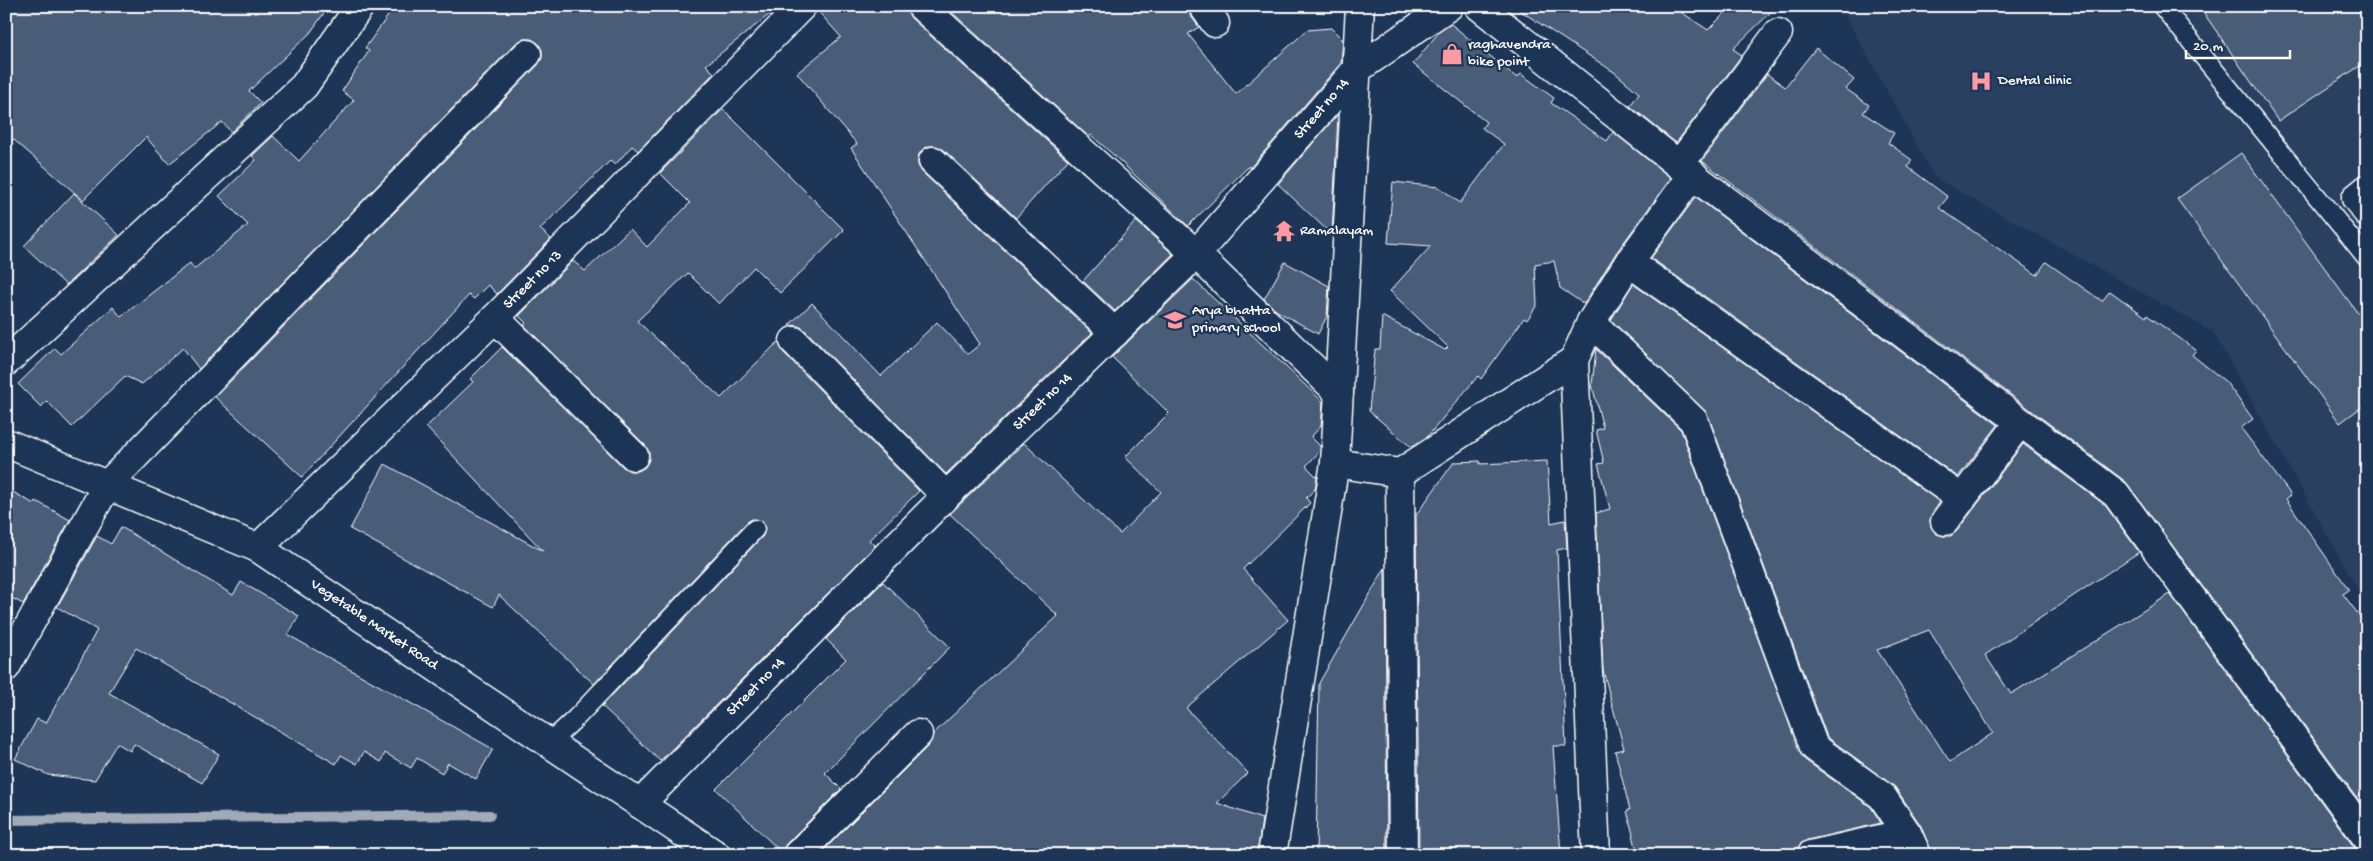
<svg xmlns="http://www.w3.org/2000/svg" width="2373" height="861" font-family="'Gochi Hand',sans-serif">
<style>
.built{fill:#2a4161}
.lines{fill:none;stroke-linecap:round;stroke-linejoin:round}
.stream{stroke:#a0aab8;stroke-width:10}
.building{fill:#4a5d79;stroke:#fff;fill-rule:evenodd}
.lane-casing{stroke:#fff;stroke-width:21}
.street-casing{stroke:#fff;stroke-width:31}
.secondary-casing{stroke:#fff;stroke-width:31}
.lane{stroke:#1d3557;stroke-width:18}
.street{stroke:#1d3557;stroke-width:28}
.secondary{stroke:#1d3557;stroke-width:28}
.labels{text-anchor:middle;dominant-baseline:central;stroke-width:4.5;stroke-linejoin:round;paint-order:stroke}
.poi-label{font-size:15px;fill:#fff;stroke:#1d3557;text-anchor:start}
.street-label{font-size:15px;fill:#fff;stroke:#1d3557}
</style>
<rect width="100%" height="100%" fill="#1d3557"/>
<filter id="ink" filterUnits="userSpaceOnUse"><feTurbulence type="fractalNoise" baseFrequency=".02" numOctaves="2"/><feDisplacementMap in="SourceGraphic" scale="10" xChannelSelector="R" yChannelSelector="G"/><feConvolveMatrix kernelMatrix="1 2 1 2 8 2 1 2 1" color-interpolation-filters="sRGB"/></filter>
<g filter="url(#ink)">
<polygon class="built" points="1840,6 2367,6 2367,606 2213,332 1935,178"/>
<g class="lines">
<polyline class="stream" points="6,820 490,815"/>
</g>
<g class="building">
<polygon points="6,6 329,6 310,33 249,91 261,103 231,132 222,122 169,164 146,137 83,200 6,133"/>
<polygon points="395,6 780,6 706,65 714,73 638,151 632,146 615,165 610,161 540,229 551,239 497,294 488,285 474,299 469,295 302,477 215,397 538,65 542,58 542,50 538,43 531,39 523,39 516,43 199,369 183,348 142,384 125,376 72,427 47,401 41,407 18,384 55,348 61,354 113,307 121,317 190,263 194,269 248,225 219,196 256,160 252,156 273,136 299,161 354,100 342,91 369,51 365,48"/>
<polygon points="817,6 906,6 911,18 1068,160 1016,218 943,149 936,146 928,146 921,151 918,157 918,165 922,172 1092,333 946,474 805,330 799,326 789,325 812,303 881,376 937,322 968,354 980,344 851,148 857,144 797,73 841,37 817,10"/>
<polygon points="945,6 1188,6 1190,15 1199,27 1188,34 1236,94 1307,30 1331,28 1343,40 1341,63 1250,168 1249,166 1188,226 1118,159 1091,135 1089,137"/>
<polygon points="1513,6 1672,6 1708,30 1732,6 1777,6 1733,49 1742,55 1676,143 1630,106 1639,93 1614,72"/>
<polygon points="2199,6 2367,6 2367,61 2278,121"/>
<polygon points="1451,24 1517,78 1521,74 1554,98 1551,103 1607,141 1613,132 1671,178 1616,253 1584,304 1560,288 1554,261 1535,264 1537,305 1527,320 1524,318 1481,379 1478,376 1428,436 1411,447 1369,411 1375,349 1380,349 1382,316 1445,350 1448,347 1390,291 1431,246 1388,243 1393,182 1439,187 1460,203 1504,144 1482,128 1486,122 1413,64 1439,32"/>
<polygon points="1816,48 1854,80 1846,89 1869,105 1863,113 1894,133 1888,143 1912,160 1908,167 1948,197 1939,208 2037,275 2046,262 2102,301 2110,291 2146,317 2147,315 2196,350 2192,355 2226,382 2253,419 2241,428 2291,495 2286,499 2349,590 2343,594 2367,626 2367,811 2126,482 1702,161 1767,74 1785,87"/>
<polygon points="723,109 844,230 780,293 754,267 719,304 688,273 637,321 721,398 779,341 783,352 919,491 869,540 875,546 660,761 602,706 763,536 765,526 762,521 752,519 747,522 594,684 499,595 493,607 350,529 385,464 543,551 426,427 473,382 470,379 502,347 623,467 630,471 638,471 645,467 649,460 649,452 645,445 524,325 526,323 519,316 573,261 585,271 630,229 647,247 690,203 660,173"/>
<polygon points="1338,114 1332,235 1278,184"/>
<polygon points="2241,153 2367,326 2367,403 2340,423 2177,199"/>
<polygon points="74,193 119,235 66,285 24,246"/>
<polygon points="1696,197 1998,425 1958,477 1651,258"/>
<polygon points="1136,221 1173,254 1115,311 1083,281"/>
<polygon points="1285,262 1329,286 1327,316 1318,334 1277,311 1264,299"/>
<polygon points="1193,279 1323,402 1321,426 1311,437 1320,446 1320,451 1306,466 1317,477 1315,489 1306,498 1310,503 1243,569 1288,620 1186,708 1248,773 1217,803 1262,819 1257,855 819,855 929,745 933,734 1058,616 950,514 1024,443 1120,534 1161,492 1125,457 1169,413 1112,357"/>
<path d="M1633,284L1940,502L1930,520L1931,527L1936,534L1944,536H1951L1957,531L2023,444L2105,505L2139,552L1985,655L2011,694L2170,594L2354,847L2367,855H1932L1921,826L1895,787L1827,737L1708,415L1611,320ZM1929,630L1993,733L1950,762L1877,650Z"/>
<polygon points="1596,349 1681,430 1800,753 1805,760 1871,807 1881,823 1807,840 1800,844 1796,855 1638,855 1627,811 1630,810 1615,751 1624,749 1603,670 1596,513 1610,509 1598,464 1604,463 1596,430 1603,428 1592,385"/>
<polygon points="1480,461 1480,464 1547,461 1551,523 1565,520 1567,548 1557,550 1566,746 1553,746 1561,855 1419,855 1416,515 1454,462"/>
<polygon points="6,488 34,504 36,501 70,520 23,604 6,595"/>
<polygon points="121,527 233,595 241,582 299,616 288,635 493,749 476,779 448,763 442,773 417,758 411,768 385,753 381,762 364,752 357,764 341,755 336,764 136,648 109,693 219,754 202,783 134,744 130,751 117,743 95,780 48,775 15,759 37,719 46,723 97,630 57,607 97,536 111,544"/>
<polygon points="1385,568 1387,855 1316,855 1319,683"/>
<polygon points="883,582 950,647 825,773 841,789 786,844 782,853 716,789 846,659 826,639"/>
</g>
<g class="lines">
<g class="lane-casing">
<g id="lane">
<polyline points="2162,6 2367,258"/>
<polyline points="549,743 576,718 755,529"/>
</g>
</g>
<g class="street-casing">
<g id="street">
<polyline points="921,6 1196,254 1339,393"/>
<polyline points="1203,6 1215,23"/>
<polyline points="1479,6 1679,165 2116,494 2367,838"/>
<polyline points="933,161 1115,333"/>
<polyline points="1679,165 1778,33"/>
<polyline points="2367,189 2356,198 2367,212"/>
<polyline points="1629,262 1962,499"/>
<polyline points="495,318 634,456"/>
<polyline points="1591,322 1694,421 1814,747 1882,796 1907,833 1917,855"/>
<polyline points="794,341 946,496"/>
<polyline points="1574,360 1596,855"/>
<polyline points="6,362 304,86 360,6"/>
<polyline points="1335,463 1400,473"/>
<polyline points="1945,521 2020,422"/>
<polyline points="258,548 495,318 802,6"/>
<polyline points="6,667 107,485 527,54"/>
<polyline points="640,804 946,496 1196,254 1356,70 1449,6"/>
<polyline points="797,855 918,734"/>
<polyline points="1403,855 1400,473 1574,360 1591,322 1629,262 1693,174"/>
<polyline points="1811,855 1907,833"/>
</g>
</g>
<g class="secondary-casing">
<g id="secondary">
<polyline points="6,443 258,548 716,855"/>
<polyline points="1272,855 1335,463 1360,6"/>
</g>
</g>
<use href="#lane" class="lane"/>
<use href="#street" class="street"/>
<use href="#secondary" class="secondary"/>
</g>
</g>
<defs>
<g id="shop-bare" transform="scale(1.725)"><path d="M-5-2.5h2.3a2.7 3.5 0 0 1 5.4 0H5L5.5 6h-11ZM-1.5-2.5h3a1.5 2.3 0 0 0-3 0Z" fill="#ff9aa2" stroke="#1d3557" stroke-width="2.5" paint-order="stroke"/></g>
<g id="hospital-bare" transform="scale(1.725)"><path d="M-5-5h3v3.5h4V-5h3V5h-3V1.5h-4V5h-3Z" fill="#ff9aa2" stroke="#1d3557" stroke-width="2.5" paint-order="stroke"/></g>
<g id="temple-bare" transform="scale(1.725)"><path d="M0-6L5-2H3V0L6.5 2.5H4V6H1.5V3h-3V6H-4V2.5H-6.5L-3 0V-2H-5Z" fill="#ff9aa2" stroke="#1d3557" stroke-width="2.5" paint-order="stroke"/></g>
<g id="school-bare" transform="scale(1.725)"><path d="M0-5L7-2L0 1L-7-2ZM-4 1L0 2.5L4 1V4Q0 6-4 4Z" fill="#ff9aa2" stroke="#1d3557" stroke-width="2.5" paint-order="stroke"/></g>
</defs>
<g fill-rule="evenodd">
<use href="#shop-bare" x="1452" y="54"/>
<use href="#hospital-bare" x="1981" y="81"/>
<use href="#temple-bare" x="1284" y="231"/>
<use href="#school-bare" x="1175" y="320"/>
</g>
<g class="labels">
<g class="poi-label">
<text x="1468" y="45">raghavendra<tspan x="1468" dy="17">bike point</tspan></text>
<text x="1998" y="81">Dental clinic</text>
<text x="1300" y="231">Ramalayam</text>
<text x="1192" y="311">Arya bhatta<tspan x="1192" dy="17">primary school</tspan></text>
</g>
<g class="street-label">
<text transform="translate(1322 109) rotate(-49)">Street no 14</text>
<text transform="translate(533 280) rotate(-45)">Street no 13</text>
<text transform="translate(1043 402) rotate(-44)">Street no 14</text>
<text transform="translate(374 625) rotate(34)">Vegetable Market Road</text>
<text transform="translate(756 687) rotate(-45)">Street no 14</text>
</g>
</g>
<rect width="2373" height="861" fill="none" stroke="#1d3557" stroke-width="25"/>
<rect x="12" y="12" width="2348" height="836" fill="none" stroke="#fff" stroke-width="2" filter="url(#ink)"/>
<path d="M2186 50v8h104v-8" fill="none" stroke="#ffffff" stroke-width="2.5"/>
<text x="2193" y="50" font-size="15" fill="#ffffff" stroke="#1d3557" stroke-width="4" paint-order="stroke">20 m</text>
</svg>
